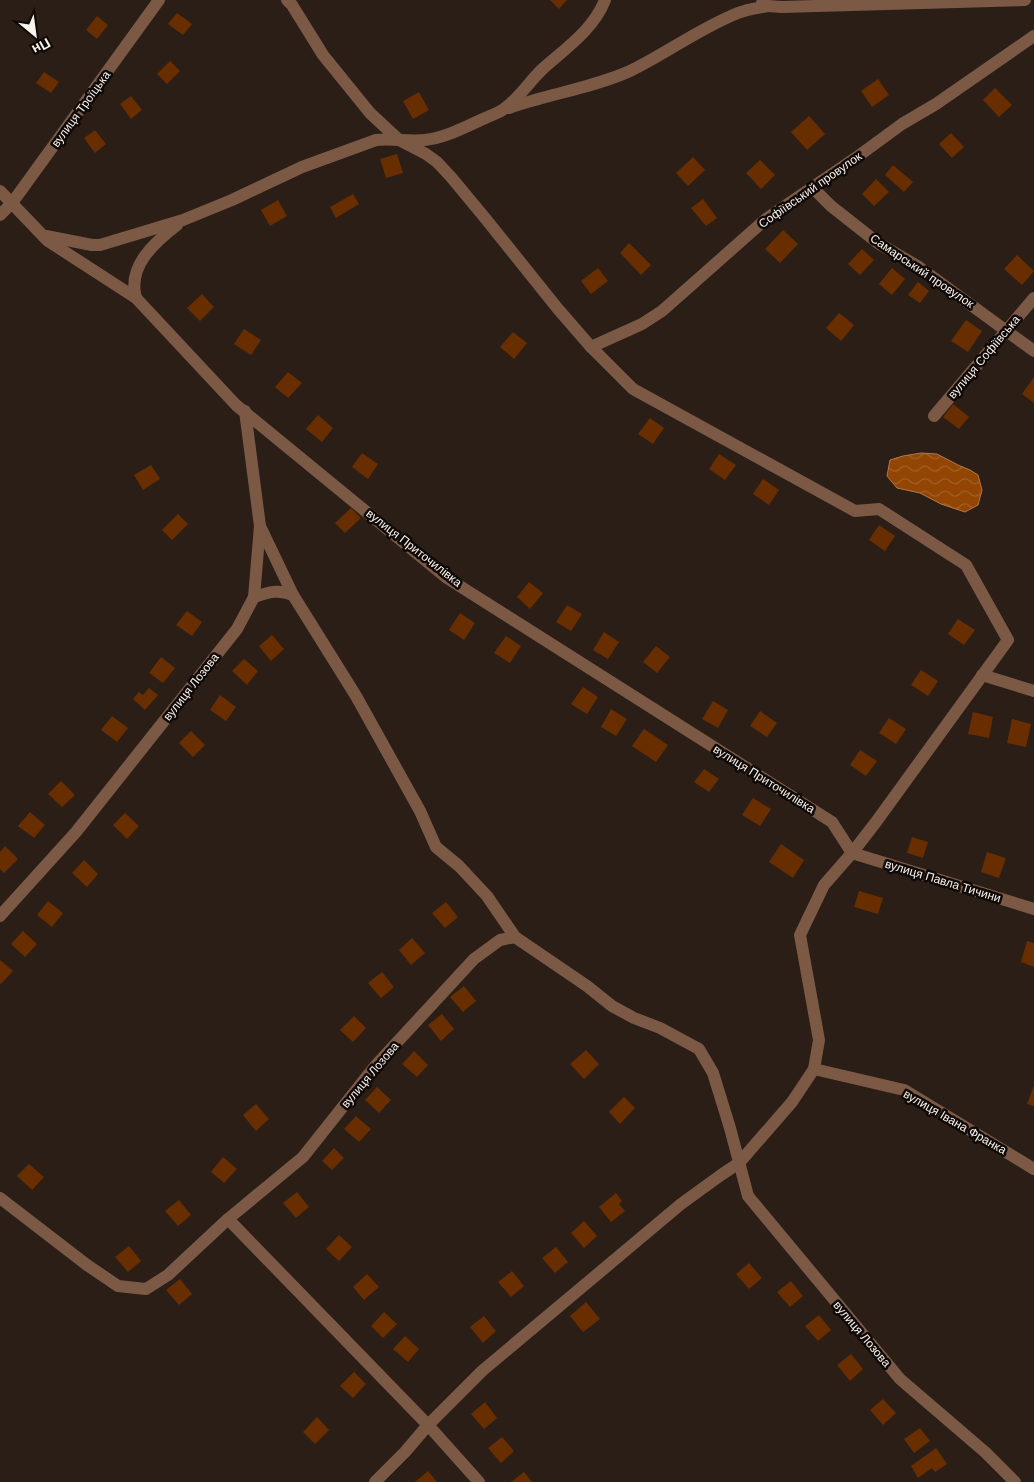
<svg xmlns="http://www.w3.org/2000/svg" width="1034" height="1482" font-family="Arial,sans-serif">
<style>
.water{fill:url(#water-waves);stroke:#b27949}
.building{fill:#682e00}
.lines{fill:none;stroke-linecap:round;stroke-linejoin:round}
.minor{stroke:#7c5945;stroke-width:12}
.labels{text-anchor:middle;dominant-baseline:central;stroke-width:5;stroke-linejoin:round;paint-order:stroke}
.street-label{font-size:12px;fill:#faf2ed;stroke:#0f0907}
</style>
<defs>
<pattern id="water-waves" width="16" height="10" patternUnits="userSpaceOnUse" patternTransform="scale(1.25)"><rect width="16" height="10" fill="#934503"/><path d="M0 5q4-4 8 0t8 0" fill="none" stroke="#a36028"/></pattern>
</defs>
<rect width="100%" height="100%" fill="#2a1e17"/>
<polygon class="water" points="921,453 937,454 958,465 970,470 978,475 982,490 978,505 965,512 941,504 920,493 897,488 887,476 890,460 903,456"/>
<g class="building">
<polygon points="550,0 567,0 559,9"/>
<polygon points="177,13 192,24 183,35 168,24"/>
<polygon points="97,16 108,25 97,39 86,30"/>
<polygon points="170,61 180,71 167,84 157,74"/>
<polygon points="44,72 59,82 51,93 36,83"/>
<polygon points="878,79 889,95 872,107 861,91"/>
<polygon points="995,88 1012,105 999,117 983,100"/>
<polygon points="419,92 429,110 413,119 403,101"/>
<polygon points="131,96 142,110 131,119 120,104"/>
<polygon points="809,116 825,134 807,150 791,132"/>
<polygon points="95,130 106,144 95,153 84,138"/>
<polygon points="951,133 964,147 952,158 939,144"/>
<polygon points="397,154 403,173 386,178 380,159"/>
<polygon points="693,157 705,170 688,186 676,173"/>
<polygon points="760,160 775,175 761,189 746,173"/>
<polygon points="893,165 913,182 904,192 885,175"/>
<polygon points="876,179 889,192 874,206 862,194"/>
<polygon points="353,194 359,204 336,218 330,207"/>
<polygon points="703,199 717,218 706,226 691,208"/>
<polygon points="278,200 287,216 270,226 261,210"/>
<polygon points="783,230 798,244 780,263 765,249"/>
<polygon points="629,243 651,265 641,275 620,253"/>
<polygon points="862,249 874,260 860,275 848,264"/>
<polygon points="1017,255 1034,271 1022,285 1004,269"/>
<polygon points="598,268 608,281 591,294 581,281"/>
<polygon points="892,268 905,279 892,295 879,284"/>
<polygon points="918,282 929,291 920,303 908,295"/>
<polygon points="202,294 214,307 200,321 187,308"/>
<polygon points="839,313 854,325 841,341 826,328"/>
<polygon points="966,320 982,331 968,352 951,341"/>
<polygon points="244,329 261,340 251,355 234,344"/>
<polygon points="513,332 527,343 514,359 500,347"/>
<polygon points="288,372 302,383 288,398 275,387"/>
<polygon points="1034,377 1034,403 1022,394"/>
<polygon points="953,404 969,417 959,429 943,417"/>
<polygon points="318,415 333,428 322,442 306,429"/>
<polygon points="650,418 664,428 653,444 638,434"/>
<polygon points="362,453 378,464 368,479 352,467"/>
<polygon points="719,454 736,465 725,480 709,469"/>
<polygon points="151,465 160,479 143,490 134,475"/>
<polygon points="763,479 779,490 769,505 753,494"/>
<polygon points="351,508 361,518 345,533 335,523"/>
<polygon points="178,514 188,524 172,540 162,530"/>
<polygon points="879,525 895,536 885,551 869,540"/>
<polygon points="529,582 543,593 530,609 517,597"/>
<polygon points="567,605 582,614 571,631 556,622"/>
<polygon points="187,611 202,622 192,636 176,625"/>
<polygon points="460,613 475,623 464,640 449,630"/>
<polygon points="958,619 975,630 964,645 948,634"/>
<polygon points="604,632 619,642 608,659 593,650"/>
<polygon points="272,635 284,649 271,661 259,646"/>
<polygon points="506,636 521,646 510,663 494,653"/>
<polygon points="656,646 670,657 657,673 643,662"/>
<polygon points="161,657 175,668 163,683 149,673"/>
<polygon points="244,659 258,671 247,685 232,671"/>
<polygon points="921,670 938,681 928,696 911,685"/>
<polygon points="583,687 598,697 587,714 571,704"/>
<polygon points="149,688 158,695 145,710 133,699 139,692 143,695"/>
<polygon points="220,695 236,707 226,721 210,710"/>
<polygon points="713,701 728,710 718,728 702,719"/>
<polygon points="611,709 627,719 616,736 601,727"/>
<polygon points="760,711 777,723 767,737 750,726"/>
<polygon points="973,712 993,717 989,738 968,734"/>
<polygon points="112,716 128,728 117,742 101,730"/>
<polygon points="889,718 906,729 896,744 879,733"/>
<polygon points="1012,719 1031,724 1026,747 1007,743"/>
<polygon points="644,729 668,745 656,762 632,746"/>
<polygon points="191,731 205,745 193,757 179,743"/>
<polygon points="860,750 877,761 866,776 850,765"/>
<polygon points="704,769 719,779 709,792 694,782"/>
<polygon points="61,781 75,795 62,807 48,794"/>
<polygon points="753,798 771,809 760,826 742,815"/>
<polygon points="30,812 45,825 34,838 18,826"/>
<polygon points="125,813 139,826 127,839 113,825"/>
<polygon points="912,837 928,842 923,858 907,853"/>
<polygon points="781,844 804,860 793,878 769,862"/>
<polygon points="5,846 18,859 4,873 0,869 0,852"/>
<polygon points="987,852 1006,858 999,878 981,872"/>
<polygon points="84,860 98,874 87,887 72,873"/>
<polygon points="859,891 883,898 878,914 854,907"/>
<polygon points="48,901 63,913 52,927 37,915"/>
<polygon points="446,902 458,917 445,928 432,913"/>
<polygon points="23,931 37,944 25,957 11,944"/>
<polygon points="412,938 425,953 411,965 399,950"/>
<polygon points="1027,941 1034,943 1034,967 1021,962"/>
<polygon points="0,960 13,971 1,984 0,983"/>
<polygon points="382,972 394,987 381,998 368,983"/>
<polygon points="464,986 476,1001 463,1012 450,997"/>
<polygon points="442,1014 454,1029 441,1041 428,1025"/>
<polygon points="354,1016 366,1028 353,1042 340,1030"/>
<polygon points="586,1050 599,1064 584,1079 570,1064"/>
<polygon points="414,1051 428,1065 417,1077 402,1064"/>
<polygon points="1034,1085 1034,1106 1027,1104"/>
<polygon points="377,1087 391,1100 379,1113 365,1100"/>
<polygon points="624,1097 635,1108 620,1124 609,1112"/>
<polygon points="256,1104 269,1119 256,1131 243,1115"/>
<polygon points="356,1116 371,1129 359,1142 344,1129"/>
<polygon points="334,1148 344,1158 332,1170 322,1161"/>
<polygon points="223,1157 237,1169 224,1183 211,1172"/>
<polygon points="29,1164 44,1177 32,1190 17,1176"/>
<polygon points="297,1192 309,1207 296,1218 283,1203"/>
<polygon points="616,1193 622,1201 619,1204 625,1211 611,1222 599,1207"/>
<polygon points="179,1200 191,1215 178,1226 165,1211"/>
<polygon points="584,1221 597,1236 584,1248 571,1233"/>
<polygon points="339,1235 352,1247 339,1261 326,1249"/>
<polygon points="129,1246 141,1261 128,1272 115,1257"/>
<polygon points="556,1247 568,1262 555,1273 542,1258"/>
<polygon points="749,1263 762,1278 749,1289 736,1274"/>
<polygon points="512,1271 524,1286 511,1297 498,1282"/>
<polygon points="367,1274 379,1287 364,1300 353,1287"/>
<polygon points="180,1279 192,1294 179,1305 166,1290"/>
<polygon points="791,1281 803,1296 790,1307 777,1292"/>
<polygon points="586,1302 600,1319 583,1332 570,1316"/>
<polygon points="384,1312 397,1324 383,1338 371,1326"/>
<polygon points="819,1315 831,1330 818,1341 805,1326"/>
<polygon points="484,1316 496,1331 483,1343 470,1327"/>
<polygon points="405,1336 419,1349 408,1362 393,1349"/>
<polygon points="851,1354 863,1369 850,1381 837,1365"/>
<polygon points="354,1372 366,1384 353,1398 340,1386"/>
<polygon points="883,1399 896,1413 883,1425 870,1410"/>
<polygon points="485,1402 497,1418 484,1429 471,1414"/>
<polygon points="317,1417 329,1430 315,1444 303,1432"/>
<polygon points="920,1428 930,1441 914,1453 904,1439"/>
<polygon points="502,1437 514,1451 501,1463 488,1448"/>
<polygon points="936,1448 947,1464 935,1472 932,1468 918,1478 911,1466"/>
<polygon points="428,1471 437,1482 415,1482"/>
<polygon points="524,1472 532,1482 511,1482"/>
</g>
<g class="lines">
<g class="minor">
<polyline points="287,0 292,5 323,55 370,113 399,140 426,154 437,162 451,177 485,218 558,309 591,347 633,389 855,511 879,509 966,565 1008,640 876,822 852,853 824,885 800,935 819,1040 814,1069 792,1102 739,1163 721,1175 681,1204 482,1371 428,1425 405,1452 375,1482"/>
<polyline points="762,3 768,6 782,7 1025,0"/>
<path d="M509,108C549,94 592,88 630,71C667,53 700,28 738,13C748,9 758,8 768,6"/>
<polyline points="813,188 831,206 878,243 919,267 1034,351"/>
<polyline points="0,191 48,241 136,298 236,405 447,578 832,822 852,853"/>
<polyline points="0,215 12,203 159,0"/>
<path d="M46,236L92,245H100L183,220L232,200L302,167L376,140C392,138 409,142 425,140C445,138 465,127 483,119C490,116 498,113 504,109C521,97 531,78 547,65C569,46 594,28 605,0"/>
<path d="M136,298C127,266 155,242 177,225"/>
<polyline points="591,347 642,324 662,311 766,219 857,157 902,124 936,104 1034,36"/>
<polyline points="934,416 1034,298"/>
<polyline points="260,526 293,595 356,696 420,811 436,847 459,866 487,896 515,937 587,986 612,1006 634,1018 660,1028 699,1049 713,1073 730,1128 748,1196 900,1379 985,1452 1015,1482"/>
<path d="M254,597C269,592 278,589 293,595"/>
<polyline points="982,675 1034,691"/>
<polyline points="852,853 1034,909"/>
<polyline points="0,916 76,832 237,629 254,597 260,526 245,411"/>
<polyline points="814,1069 904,1090 1034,1169"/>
<polyline points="0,1198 87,1265 118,1286 146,1289 168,1275 228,1219 303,1157 376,1065 474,959 500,940 515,937"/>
<polyline points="228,1219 428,1425 479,1482"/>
</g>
</g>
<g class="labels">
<g class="street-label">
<text transform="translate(81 109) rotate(-54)">вулиця Троїцька</text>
<text transform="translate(810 190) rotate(-35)">Софіївський провулок</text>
<text transform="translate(922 271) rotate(34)">Самарський провулок</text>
<text transform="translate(984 357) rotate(-50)">вулиця Софіївська</text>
<text transform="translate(414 548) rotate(38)">вулиця Приточилівка</text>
<text transform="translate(191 687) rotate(-52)">вулиця Лозова</text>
<text transform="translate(764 779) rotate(32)">вулиця Приточилівка</text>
<text transform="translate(943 881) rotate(17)">вулиця Павла Тичини</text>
<text transform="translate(370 1075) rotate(-50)">вулиця Лозова</text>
<text transform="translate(955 1122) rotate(30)">вулиця Івана Франка</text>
<text transform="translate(862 1334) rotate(50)">вулиця Лозова</text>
</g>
</g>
<g transform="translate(35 35) rotate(151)" stroke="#0f0907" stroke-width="4" paint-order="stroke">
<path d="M0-4L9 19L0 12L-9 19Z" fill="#faf2ed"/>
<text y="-8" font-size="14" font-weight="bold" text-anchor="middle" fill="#faf2ed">Пн</text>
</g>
</svg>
